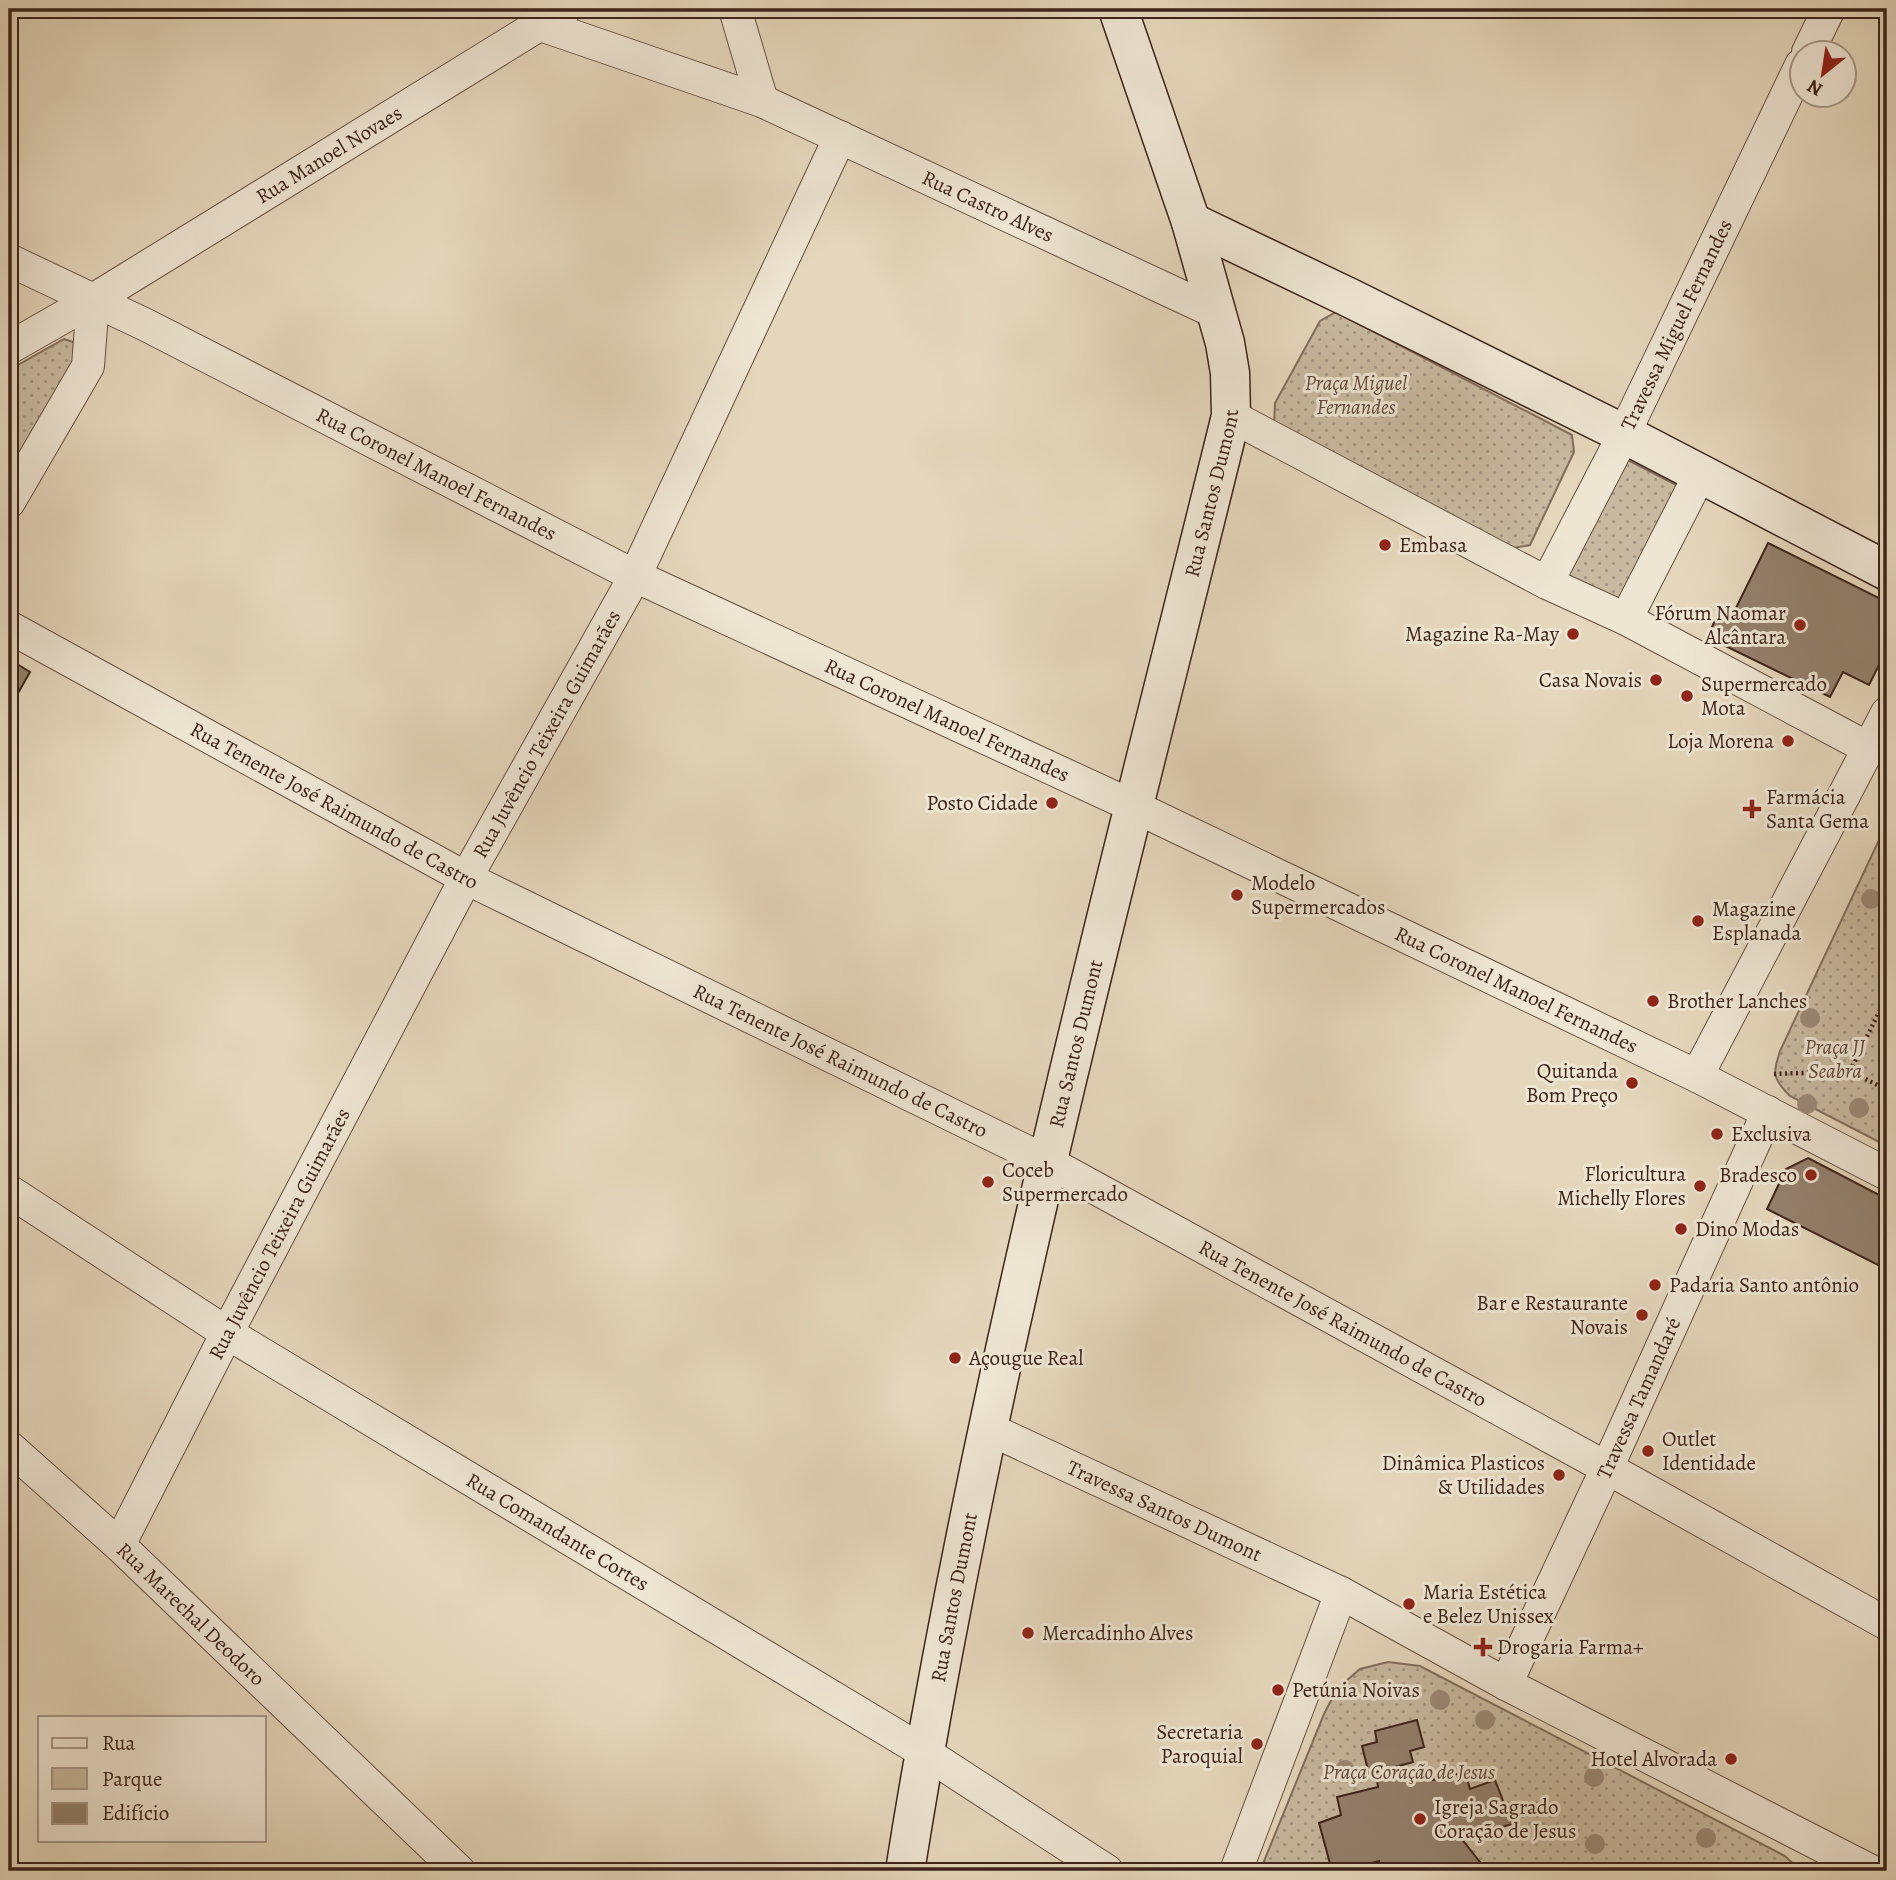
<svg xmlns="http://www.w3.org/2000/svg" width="1896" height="1880" font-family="Alegreya,serif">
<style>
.green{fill:url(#green-dots);stroke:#826e5d;stroke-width:2}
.building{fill:#94816e;stroke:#3d241a;stroke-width:2}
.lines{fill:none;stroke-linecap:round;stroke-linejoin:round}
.street-casing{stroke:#675142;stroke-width:34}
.secondary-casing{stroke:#3d241a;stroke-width:41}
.path{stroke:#3d241a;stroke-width:4.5;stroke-dasharray:2 3.5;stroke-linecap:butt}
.street{stroke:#eee5d3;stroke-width:32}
.secondary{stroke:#eee5d3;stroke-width:38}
.tree{fill:#9c8976}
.poi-dot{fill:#8f2418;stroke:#eee5d3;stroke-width:2.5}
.labels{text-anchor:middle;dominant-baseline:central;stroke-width:6;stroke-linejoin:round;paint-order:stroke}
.street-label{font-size:21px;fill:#3d241a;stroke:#eee5d3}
.park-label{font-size:21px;font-style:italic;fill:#60493c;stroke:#eee5d3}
.poi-label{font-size:21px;fill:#3d241a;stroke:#eee5d3;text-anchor:start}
</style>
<defs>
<pattern id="green-dots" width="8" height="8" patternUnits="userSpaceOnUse" patternTransform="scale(1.75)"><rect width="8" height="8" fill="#c8b9a0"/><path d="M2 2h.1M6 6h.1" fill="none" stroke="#a49682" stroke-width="1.8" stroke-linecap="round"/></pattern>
</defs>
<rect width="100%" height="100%" fill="#e5d7bc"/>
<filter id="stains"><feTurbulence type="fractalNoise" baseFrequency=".00286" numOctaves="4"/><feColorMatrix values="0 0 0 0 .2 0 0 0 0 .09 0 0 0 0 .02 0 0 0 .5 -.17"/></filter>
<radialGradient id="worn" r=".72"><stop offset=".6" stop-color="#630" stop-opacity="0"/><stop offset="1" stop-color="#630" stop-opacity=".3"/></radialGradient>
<g class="green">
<polygon points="1336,312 1572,435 1574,452 1530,545 1514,548 1274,425 1275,403 1320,321"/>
<polygon points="64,339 79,344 83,358 9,478 9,370"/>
<polygon points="1624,458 1684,489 1623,606 1563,575"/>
<path d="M1887,823V1146L1790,1096C1772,1078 1773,1074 1780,1051Z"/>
<polygon points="1388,1662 1420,1666 1785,1856 1801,1871 1260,1871 1324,1714 1337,1689 1360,1669"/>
</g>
<g class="building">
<polygon points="1768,543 1887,602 1887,649 1869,685 1843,672 1830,697 1707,637 1722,606 1734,612"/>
<polygon points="9,659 30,672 9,709"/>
<polygon points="1808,1158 1887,1199 1887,1252 1880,1266 1767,1209 1786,1169"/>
<polygon points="1417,1720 1424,1747 1410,1751 1413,1762 1369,1774 1362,1746 1377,1742 1375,1731"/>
<polygon points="1431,1769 1433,1780 1465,1772 1470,1789 1495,1780 1512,1824 1461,1838 1487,1871 1378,1871 1379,1861 1339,1871 1332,1871 1319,1823 1341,1815 1337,1797 1378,1787 1377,1779"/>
</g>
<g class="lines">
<g class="street-casing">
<g id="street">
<polyline points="735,9 762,101"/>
<path id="s1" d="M538,24L762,101L1215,312"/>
<polyline points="1808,52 1829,9"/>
<path id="s2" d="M9,260L146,325L635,576L1135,807L1697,1076L1887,1174"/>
<path id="s3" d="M9,348L93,300L565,9"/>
<polyline points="1231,416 1547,583 1626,619 1868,748"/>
<polyline points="9,502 88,366 93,300"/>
<path id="s4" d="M1547,583L1624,434L1801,65"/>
<polyline points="1626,619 1700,474"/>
<path id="s5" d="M9,627L466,878L1046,1161L1607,1468L1887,1624"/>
<polyline points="1697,1076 1887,713"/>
<path id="s6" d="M9,1191L227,1333L924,1752L1107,1871"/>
<path id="s7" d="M987,1428L1341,1593L1506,1684L1871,1871"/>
<path id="s8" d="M9,1447L119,1545L459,1871"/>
<path id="s9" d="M119,1545L227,1333L466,878L635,576L840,137"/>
<path id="s10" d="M1506,1684L1607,1468L1768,1112"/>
<polyline points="1236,1871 1341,1593"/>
</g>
</g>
<g class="secondary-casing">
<g id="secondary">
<polyline points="1191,222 1350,298 1624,434 1887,571"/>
<path id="s11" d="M905,1871C983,1380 1112,899 1231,416L1230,373L1225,343L1191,222L1118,9"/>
</g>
</g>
<g class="path">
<polyline points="1850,1071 1887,996"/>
<polyline points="1774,1074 1850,1071 1887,1090"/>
</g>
<use href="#street" class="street"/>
<use href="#secondary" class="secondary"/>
</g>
<g class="tree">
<circle cx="1871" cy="899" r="10"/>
<circle cx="1810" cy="1018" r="10"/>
<circle cx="1807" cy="1104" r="10"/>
<circle cx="1859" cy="1108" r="10"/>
<circle cx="1440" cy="1700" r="10"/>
<circle cx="1485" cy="1720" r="10"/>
<circle cx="1345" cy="1770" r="10"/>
<circle cx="1594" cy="1777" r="10"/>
<circle cx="1706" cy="1838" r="10"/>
<circle cx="1595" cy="1844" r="10"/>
</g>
<g class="poi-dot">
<circle cx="1385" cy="545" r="7"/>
<circle cx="1800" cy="625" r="7"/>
<circle cx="1573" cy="634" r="7"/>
<circle cx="1656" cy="680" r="7"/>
<circle cx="1687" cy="696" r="7"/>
<circle cx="1788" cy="741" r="7"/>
<circle cx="1052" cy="803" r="7"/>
<path d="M1748.5 798.5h7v7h7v7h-7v7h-7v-7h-7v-7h7z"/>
<circle cx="1237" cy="895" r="7"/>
<circle cx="1698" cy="921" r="7"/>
<circle cx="1653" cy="1001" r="7"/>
<circle cx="1632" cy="1083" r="7"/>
<circle cx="1717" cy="1134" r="7"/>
<circle cx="1811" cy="1175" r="7"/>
<circle cx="988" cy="1182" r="7"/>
<circle cx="1700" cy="1186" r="7"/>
<circle cx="1681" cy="1229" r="7"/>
<circle cx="1655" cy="1285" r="7"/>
<circle cx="1642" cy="1315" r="7"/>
<circle cx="955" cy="1358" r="7"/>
<circle cx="1648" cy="1451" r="7"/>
<circle cx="1559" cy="1475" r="7"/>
<circle cx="1409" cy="1604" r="7"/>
<circle cx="1028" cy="1633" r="7"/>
<path d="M1479.5 1636.5h7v7h7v7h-7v7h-7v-7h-7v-7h7z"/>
<circle cx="1278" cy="1690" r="7"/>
<circle cx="1257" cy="1744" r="7"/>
<circle cx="1731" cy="1759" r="7"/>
<circle cx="1420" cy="1819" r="7"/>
</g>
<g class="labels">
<g class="street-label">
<text stroke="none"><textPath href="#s3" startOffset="374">Rua Manoel Novaes</textPath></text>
<text stroke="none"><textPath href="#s1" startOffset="486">Rua Castro Alves</textPath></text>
<text stroke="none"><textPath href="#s4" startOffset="289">Travessa Miguel Fernandes</textPath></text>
<text stroke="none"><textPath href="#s2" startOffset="478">Rua Coronel Manoel Fernandes</textPath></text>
<text stroke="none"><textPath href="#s11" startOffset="1412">Rua Santos Dumont</textPath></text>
<text stroke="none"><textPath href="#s2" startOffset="1045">Rua Coronel Manoel Fernandes</textPath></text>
<text stroke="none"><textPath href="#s9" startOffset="917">Rua Juvêncio Teixeira Guimarães</textPath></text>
<text stroke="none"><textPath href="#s5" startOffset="371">Rua Tenente José Raimundo de Castro</textPath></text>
<text stroke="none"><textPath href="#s2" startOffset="1675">Rua Coronel Manoel Fernandes</textPath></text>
<text stroke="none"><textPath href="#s11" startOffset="845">Rua Santos Dumont</textPath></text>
<text stroke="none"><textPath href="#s5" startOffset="938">Rua Tenente José Raimundo de Castro</textPath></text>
<text stroke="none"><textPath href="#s9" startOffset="350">Rua Juvêncio Teixeira Guimarães</textPath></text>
<text stroke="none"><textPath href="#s5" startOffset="1505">Rua Tenente José Raimundo de Castro</textPath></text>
<text stroke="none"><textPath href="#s10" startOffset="315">Travessa Tamandaré</textPath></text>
<text stroke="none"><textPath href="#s7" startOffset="196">Travessa Santos Dumont</textPath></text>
<text stroke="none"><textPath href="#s6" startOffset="646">Rua Comandante Cortes</textPath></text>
<text stroke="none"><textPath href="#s11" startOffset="278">Rua Santos Dumont</textPath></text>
<text stroke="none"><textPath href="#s8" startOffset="247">Rua Marechal Deodoro</textPath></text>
</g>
<g class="park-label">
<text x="1356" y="383">Praça Miguel<tspan x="1356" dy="24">Fernandes</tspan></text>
<text x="1835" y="1047">Praça JJ<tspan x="1835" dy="24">Seabra</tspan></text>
<text x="1409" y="1772">Praça Coração de Jesus</text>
</g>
<g class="poi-label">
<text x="1399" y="545">Embasa</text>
<text x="1786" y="613" text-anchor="end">Fórum Naomar<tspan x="1786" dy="24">Alcântara</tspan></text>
<text x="1559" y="634" text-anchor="end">Magazine Ra-May</text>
<text x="1642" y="680" text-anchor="end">Casa Novais</text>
<text x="1701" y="684">Supermercado<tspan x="1701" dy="24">Mota</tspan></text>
<text x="1774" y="741" text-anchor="end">Loja Morena</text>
<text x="1766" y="797">Farmácia<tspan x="1766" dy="24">Santa Gema</tspan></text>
<text x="1038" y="803" text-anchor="end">Posto Cidade</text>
<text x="1251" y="883">Modelo<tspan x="1251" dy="24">Supermercados</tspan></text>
<text x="1712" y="909">Magazine<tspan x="1712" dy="24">Esplanada</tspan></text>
<text x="1667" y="1001">Brother Lanches</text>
<text x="1618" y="1071" text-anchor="end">Quitanda<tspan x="1618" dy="24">Bom Preço</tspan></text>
<text x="1731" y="1134">Exclusiva</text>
<text x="1002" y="1170">Coceb<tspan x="1002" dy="24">Supermercado</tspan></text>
<text x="1686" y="1174" text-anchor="end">Floricultura<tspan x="1686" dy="24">Michelly Flores</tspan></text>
<text x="1797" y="1175" text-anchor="end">Bradesco</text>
<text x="1695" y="1229">Dino Modas</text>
<text x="1669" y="1285">Padaria Santo antônio</text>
<text x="1628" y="1303" text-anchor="end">Bar e Restaurante<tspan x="1628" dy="24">Novais</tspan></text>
<text x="969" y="1358">Açougue Real</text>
<text x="1662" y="1439">Outlet<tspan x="1662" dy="24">Identidade</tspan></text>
<text x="1545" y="1463" text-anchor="end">Dinâmica Plasticos<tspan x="1545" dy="24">&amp; Utilidades</tspan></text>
<text x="1423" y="1592">Maria Estética<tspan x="1423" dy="24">e Belez Unissex</tspan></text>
<text x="1042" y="1633">Mercadinho Alves</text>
<text x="1497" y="1647">Drogaria Farma+</text>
<text x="1292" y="1690">Petúnia Noivas</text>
<text x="1243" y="1732" text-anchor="end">Secretaria<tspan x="1243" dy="24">Paroquial</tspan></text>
<text x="1717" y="1759" text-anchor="end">Hotel Alvorada</text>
<text x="1434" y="1807">Igreja Sagrado<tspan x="1434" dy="24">Coração de Jesus</tspan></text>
</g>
</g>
<rect width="1896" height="1880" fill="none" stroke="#e5d7bc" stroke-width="35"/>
<rect x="10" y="10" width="1875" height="1859" fill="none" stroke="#3d241a" stroke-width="3.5"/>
<rect x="18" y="18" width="1861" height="1845" fill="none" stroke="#3d241a" stroke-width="2"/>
<rect x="38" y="1716" width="228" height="126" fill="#eee5d3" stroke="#a79889" stroke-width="2"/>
<rect x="52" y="1738" width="35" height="10" fill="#eee5d3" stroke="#a79889" stroke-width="2"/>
<text x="102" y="1750" font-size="21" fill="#3d241a">Rua</text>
<rect x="52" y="1768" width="35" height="21" fill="#c8b9a0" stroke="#a79889" stroke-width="2"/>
<text x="102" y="1786" font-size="21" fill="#3d241a">Parque</text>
<rect x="52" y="1803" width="35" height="21" fill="#94816e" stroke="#a79889" stroke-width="2"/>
<text x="102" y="1820" font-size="21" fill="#3d241a">Edifício</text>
<g transform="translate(1823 74) rotate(210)"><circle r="33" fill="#eee5d3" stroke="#a79889" stroke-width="2"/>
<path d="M0-5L12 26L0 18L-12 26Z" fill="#8f2418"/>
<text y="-10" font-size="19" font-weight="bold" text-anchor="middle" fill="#3d241a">N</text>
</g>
<rect width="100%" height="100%" filter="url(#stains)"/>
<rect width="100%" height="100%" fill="url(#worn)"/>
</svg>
